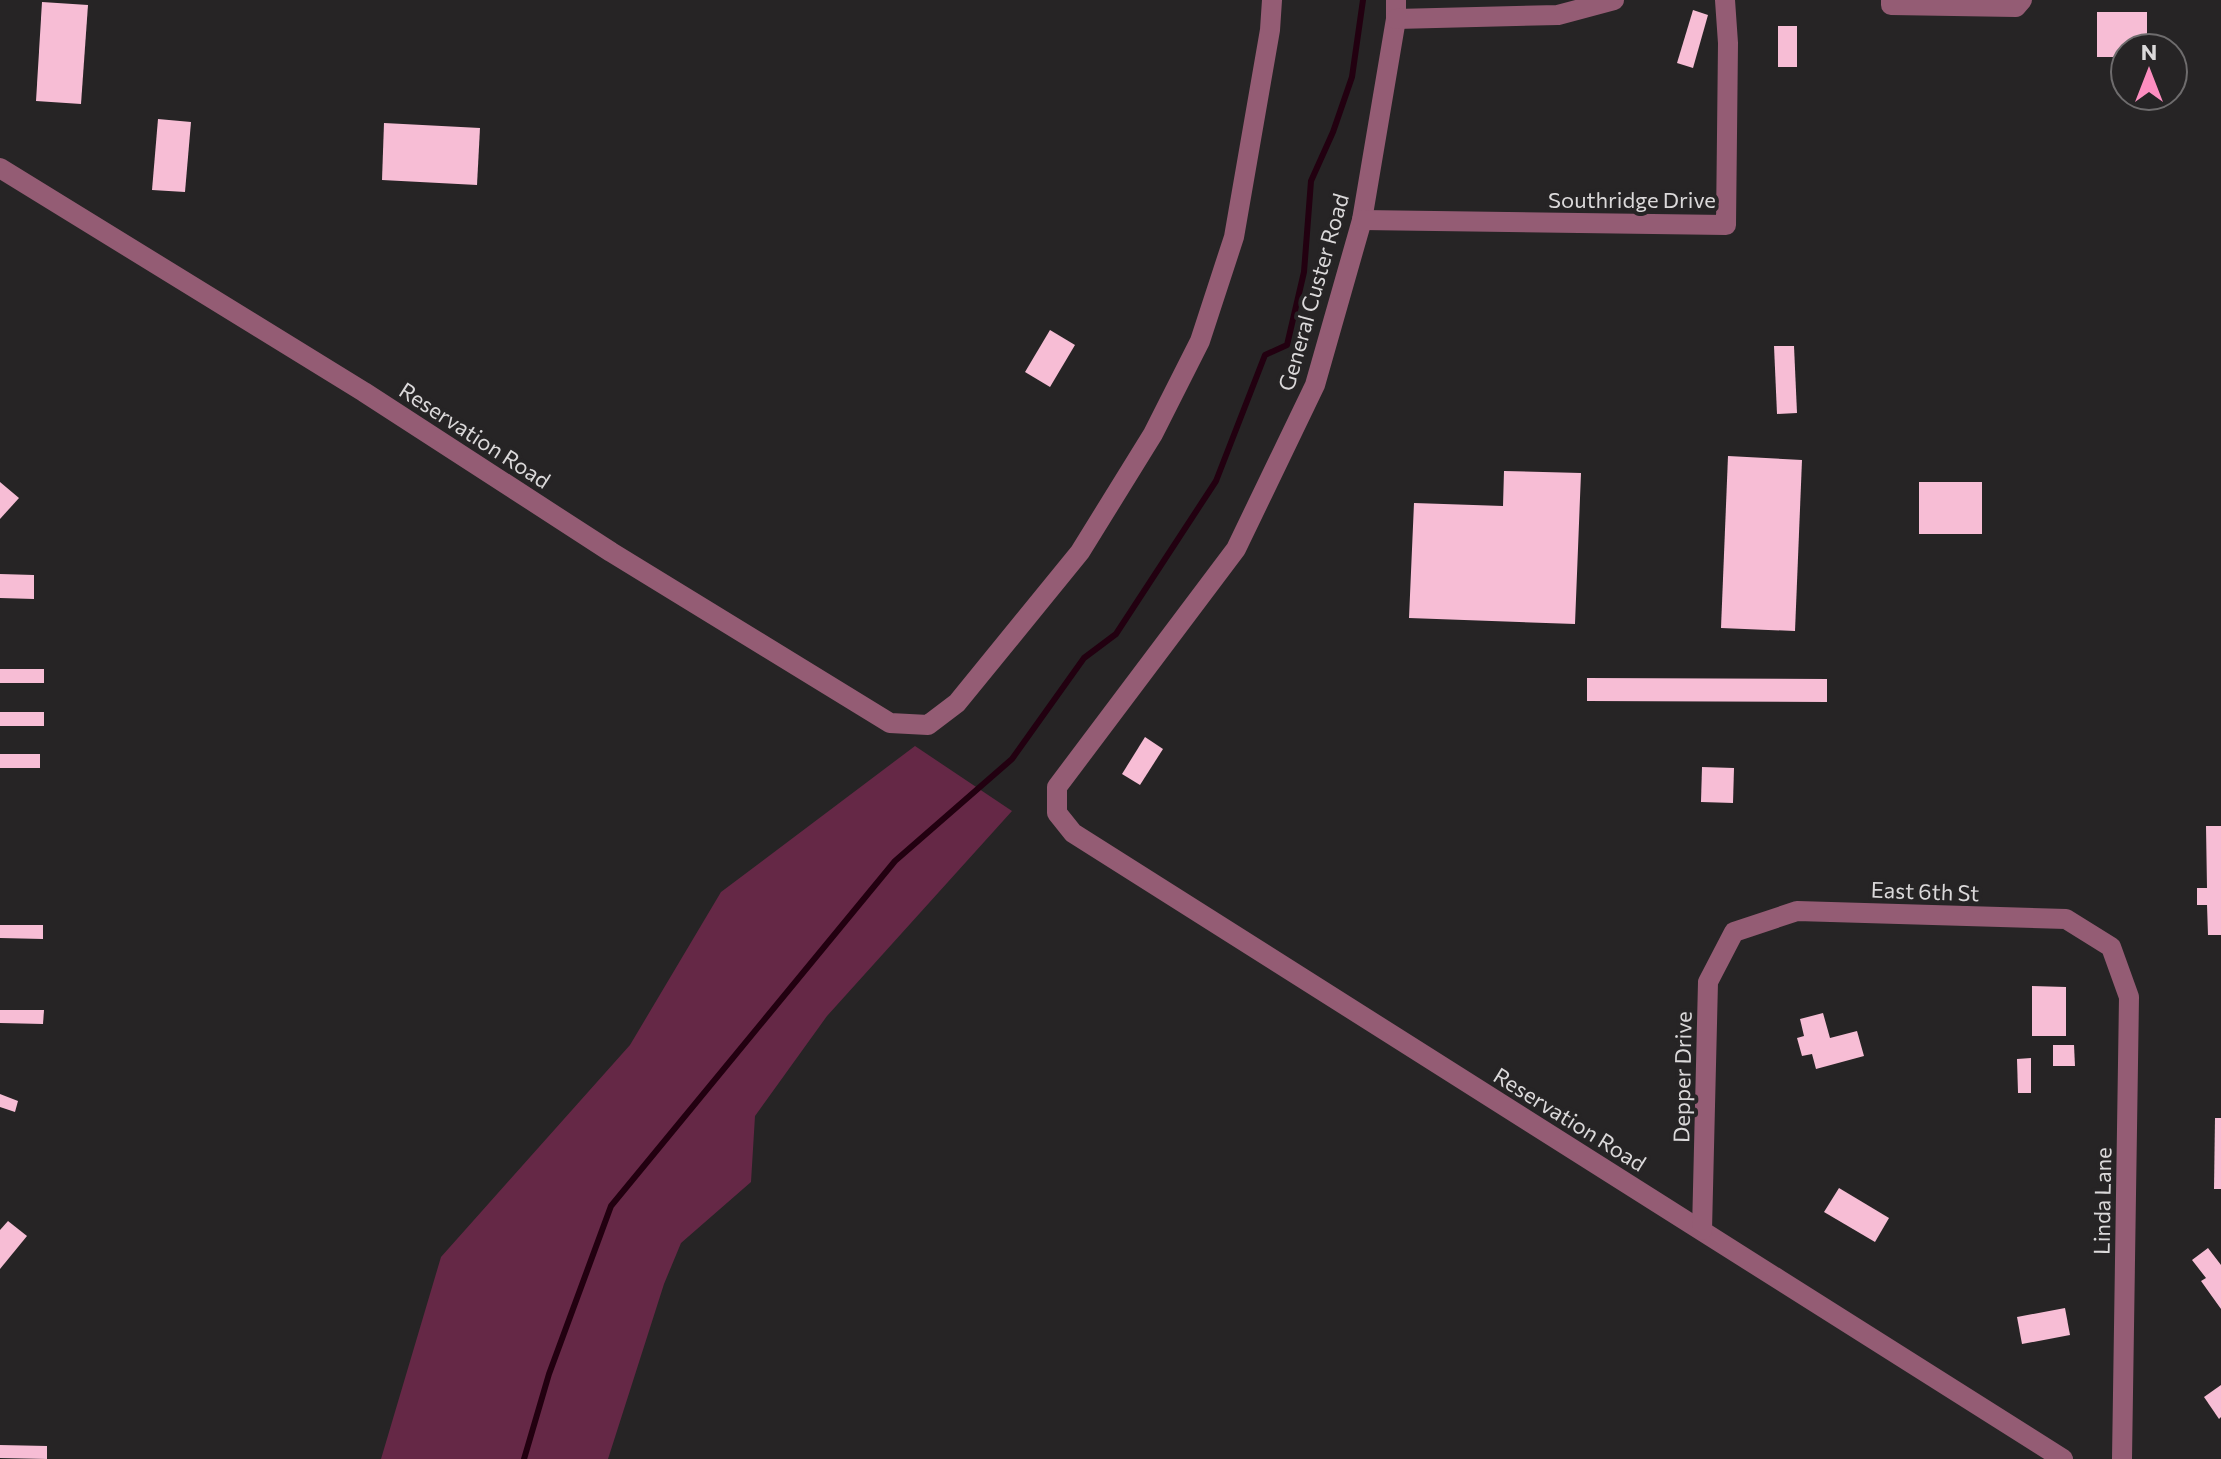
<svg xmlns="http://www.w3.org/2000/svg" width="2221" height="1459" font-family="Commissioner,sans-serif">
<style>
.green{fill:#652846}
.lines{fill:none;stroke-linecap:round;stroke-linejoin:round}
.stream{stroke:#220010;stroke-width:6}
.building{fill:#f7bdd5}
.minor{stroke:#945c74;stroke-width:20}
.labels{text-anchor:middle;dominant-baseline:central;stroke-width:8;stroke-linejoin:round;paint-order:stroke}
.street-label{font-size:22px;fill:#dbd9da;stroke:#262425}
</style>
<rect width="100%" height="100%" fill="#262425"/>
<polygon class="green" points="915,746 1012,811 827,1016 755,1116 751,1182 681,1243 664,1284 608,1459 381,1459 441,1257 630,1045 721,892"/>
<g class="lines">
<polyline class="stream" points="524,1459 549,1374 611,1206 895,861 1012,759 1084,658 1116,634 1216,481 1265,355 1287,345 1304,272 1311,181 1333,132 1352,77 1363,0"/>
</g>
<g class="building">
<polygon points="42,2 88,5 81,104 36,101"/>
<polygon points="1693,10 1708,15 1693,68 1677,63"/>
<polygon points="2097,12 2147,12 2147,48 2125,48 2125,57 2097,57"/>
<rect x="1778" y="26" width="19" height="41"/>
<polygon points="158,119 191,122 185,192 152,190"/>
<polygon points="384,123 480,128 477,185 382,180"/>
<polygon points="1050,330 1075,345 1050,387 1025,372"/>
<polygon points="1774,346 1794,346 1797,413 1777,414"/>
<polygon points="1728,456 1802,460 1795,631 1721,628"/>
<polygon points="1504,471 1581,473 1575,624 1409,618 1414,503 1503,506"/>
<polygon points="0,482 19,498 0,519"/>
<rect x="1919" y="482" width="63" height="52"/>
<polygon points="0,574 34,575 34,599 0,598"/>
<rect x="0" y="669" width="44" height="14"/>
<polygon points="1587,678 1827,679 1827,702 1587,701"/>
<rect x="0" y="712" width="44" height="14"/>
<polygon points="1145,737 1163,749 1140,785 1122,774"/>
<rect x="0" y="754" width="40" height="14"/>
<polygon points="1702,767 1734,768 1733,803 1701,802"/>
<polygon points="2206,826 2221,826 2221,935 2208,935 2207,905 2197,905 2197,888 2207,888"/>
<polygon points="0,925 43,925 43,939 0,938"/>
<polygon points="2032,986 2066,987 2066,1036 2032,1036"/>
<polygon points="0,1010 44,1010 43,1024 0,1023"/>
<polygon points="1823,1013 1830,1038 1857,1031 1864,1056 1816,1069 1812,1054 1802,1056 1797,1038 1804,1036 1800,1019"/>
<polygon points="2053,1045 2074,1045 2075,1066 2053,1066"/>
<polygon points="2031,1058 2031,1093 2018,1093 2017,1059"/>
<polygon points="0,1094 18,1101 15,1112 0,1107"/>
<polygon points="2215,1118 2221,1118 2221,1189 2214,1189"/>
<polygon points="1839,1188 1889,1218 1875,1242 1824,1212"/>
<polygon points="8,1221 27,1236 0,1269 0,1230"/>
<polygon points="2208,1248 2221,1265 2221,1309 2201,1281 2206,1278 2192,1260"/>
<polygon points="2065,1308 2070,1335 2022,1344 2017,1317"/>
<polygon points="2221,1385 2221,1417 2219,1419 2204,1397"/>
<polygon points="0,1445 47,1446 47,1459 0,1458"/>
</g>
<g class="lines">
<g class="minor">
<path d="M1396,0V19L1362,220L1315,385L1236,549L1057,787V813L1073,833C1401,1044 1734,1249 2063,1459"/>
<polyline points="1891,0 1891,5 2016,7 2022,0"/>
<polyline points="1396,19 1558,15 1614,0"/>
<polyline points="0,168 364,392 611,552 890,723 928,725 957,703 1080,552 1153,434 1200,341 1234,237 1270,30 1272,0"/>
<polyline points="1362,220 1726,225 1728,43 1725,0"/>
<polyline points="1702,1230 1708,982 1734,932 1797,911 2066,919 2111,947 2129,997 2122,1459"/>
</g>
</g>
<g class="labels">
<g class="street-label">
<text x="1632" y="199">Southridge Drive</text>
<text transform="translate(1313 292) rotate(-74)">General Custer Road</text>
<text transform="translate(475 435) rotate(33)">Reservation Road</text>
<text transform="translate(1925 891) rotate(2)">East 6th St</text>
<text transform="translate(1682 1077) rotate(-89)">Depper Drive</text>
<text transform="translate(1570 1119) rotate(32)">Reservation Road</text>
<text transform="translate(2102 1201) rotate(-89)">Linda Lane</text>
</g>
</g>
<g transform="translate(2149 72)"><circle r="38" fill="#262425" stroke="#6e6c6d" stroke-width="2"/>
<path d="M0-6L14 30L0 20L-14 30Z" fill="#fd8ec0"/>
<text y="-12" font-size="22" font-weight="bold" text-anchor="middle" fill="#dbd9da">N</text>
</g>
</svg>
